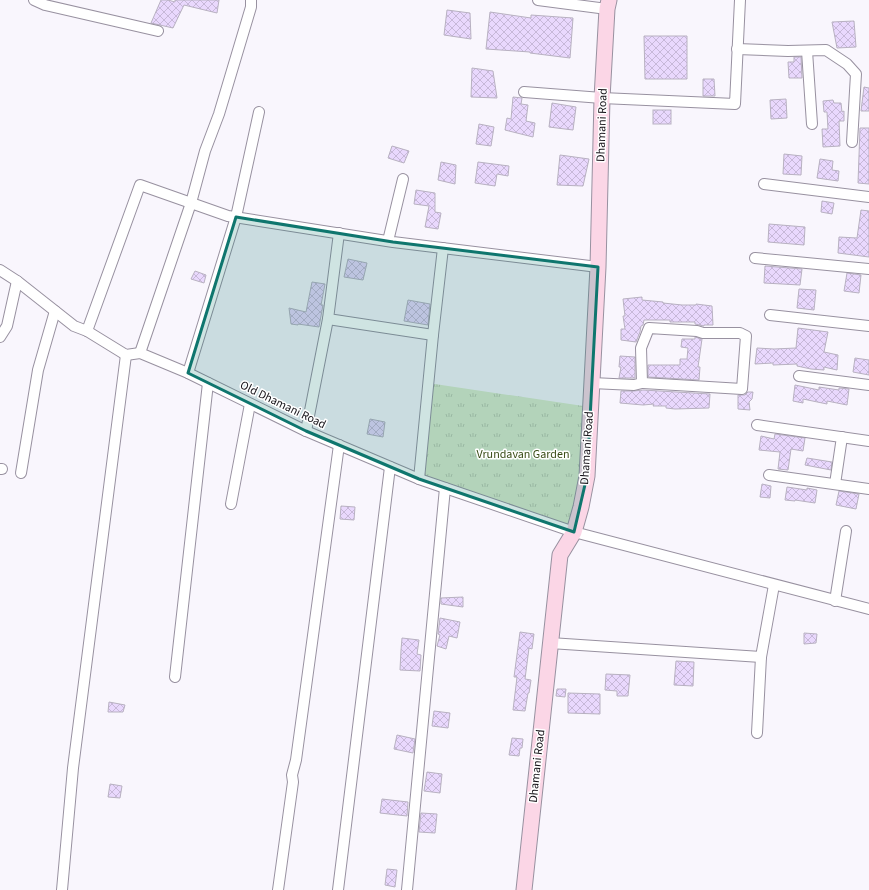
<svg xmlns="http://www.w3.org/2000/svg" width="869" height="890" font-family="'Source Sans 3',sans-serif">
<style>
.park{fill:url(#park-tufts)}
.building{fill:url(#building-cross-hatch);stroke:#b8b1c1}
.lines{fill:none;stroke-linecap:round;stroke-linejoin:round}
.street-casing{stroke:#9891a0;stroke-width:12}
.secondary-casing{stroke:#9891a0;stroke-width:17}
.street{stroke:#fff;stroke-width:10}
.secondary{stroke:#fbd6e6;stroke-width:15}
.marked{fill:#0f766e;fill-opacity:0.2;stroke:#0f766e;stroke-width:3;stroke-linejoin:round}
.labels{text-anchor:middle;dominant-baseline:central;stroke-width:3;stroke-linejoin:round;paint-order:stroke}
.street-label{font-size:12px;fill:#141117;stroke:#fff}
.park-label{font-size:12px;fill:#374b15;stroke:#fff}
</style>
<defs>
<pattern id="park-tufts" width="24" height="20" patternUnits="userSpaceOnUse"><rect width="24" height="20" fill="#dceacd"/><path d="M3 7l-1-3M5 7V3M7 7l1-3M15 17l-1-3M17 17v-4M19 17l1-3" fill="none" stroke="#bcc8af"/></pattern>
<pattern id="building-cross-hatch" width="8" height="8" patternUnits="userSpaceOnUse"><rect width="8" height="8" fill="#e9d8fd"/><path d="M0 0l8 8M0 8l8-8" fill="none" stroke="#c7b8d8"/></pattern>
</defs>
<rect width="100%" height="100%" fill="#f9f6fd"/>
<polygon class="park" points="428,383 590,407 574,532 419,479"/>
<g class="building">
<polygon points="161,0 168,0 175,2 175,0 219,0 217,13 184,5 173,28 151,23"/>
<polygon points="447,10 470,13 471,39 444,35"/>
<polygon points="490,12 531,18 531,15 573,18 570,58 530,53 530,52 486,49"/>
<polygon points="854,21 856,47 837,48 832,22"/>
<polygon points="644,36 687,36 687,79 645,79"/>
<polygon points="794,57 801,57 802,78 789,78 788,62 794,62"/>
<polygon points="472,68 493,71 497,98 471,97"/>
<polygon points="703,79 714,79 715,96 703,96"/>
<polygon points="864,87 869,88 869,111 861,111"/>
<polygon points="513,97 522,98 521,104 528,105 526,121 535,123 533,137 505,130 507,118 511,119"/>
<polygon points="786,99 787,118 771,119 770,100"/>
<polygon points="833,100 834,103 841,103 842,112 844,111 844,121 839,121 840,146 823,147 822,129 828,129 827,112 824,112 823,101"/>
<polygon points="552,103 576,107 573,130 549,127"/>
<rect x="653" y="110" width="18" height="14"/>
<polygon points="479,124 494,127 491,146 476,144"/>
<polygon points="860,128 869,128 869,184 858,183"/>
<polygon points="392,146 409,151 404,163 388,158"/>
<polygon points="784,154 802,156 801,175 783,174"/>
<polygon points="560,155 589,159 583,186 557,185"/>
<polygon points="820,159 833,161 832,170 839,171 838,181 817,178"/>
<polygon points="441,162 456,165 455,184 438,180"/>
<polygon points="478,162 509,166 508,176 497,174 495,186 475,183"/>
<polygon points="416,190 435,193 435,212 441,213 438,229 425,227 429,206 414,204"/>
<polygon points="822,201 834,203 832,214 821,212"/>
<polygon points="861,210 869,211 869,257 838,253 839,237 857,238"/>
<polygon points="769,224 805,227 804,245 768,242"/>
<polygon points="348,259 367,263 363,280 344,277"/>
<polygon points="765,266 802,269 800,285 764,283"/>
<polygon points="195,271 206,275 204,283 191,279"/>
<polygon points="847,273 861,275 859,293 844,291"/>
<polygon points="312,282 325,284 321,305 323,305 319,327 298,324 298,325 291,324 289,308 306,312"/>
<polygon points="799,289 816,290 814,310 797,308"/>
<polygon points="642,297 642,300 663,302 663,303 682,305 696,305 696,304 712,306 713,325 704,325 704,326 695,324 695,322 670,322 670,320 644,320 643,325 641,326 640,332 636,342 621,340 621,329 625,329 623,316 625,316 623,299"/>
<polygon points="408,300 430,304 428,325 404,321"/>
<polygon points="798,328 828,332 824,352 838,355 837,370 824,367 824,370 811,369 797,366 797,364 773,365 773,363 755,364 757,348 774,349 796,348"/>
<polygon points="695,337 702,339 698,367 700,367 699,380 648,377 648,365 680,365 680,359 687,359 688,348 681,347 682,339 695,339"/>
<polygon points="620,356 635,357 635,378 619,378 621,367 619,367"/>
<polygon points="855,358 869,360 869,375 853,372"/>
<polygon points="795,385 819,390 819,387 839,390 839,388 849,389 847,405 827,401 827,404 803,399 803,403 793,401"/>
<polygon points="643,390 710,394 709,408 675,409 666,408 666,406 653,406 654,404 643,405 620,403 621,391 634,391"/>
<polygon points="748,392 753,392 752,399 749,402 750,410 738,409 738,395 745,395"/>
<polygon points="370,419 385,422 383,437 367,434"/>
<polygon points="775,434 805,438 803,451 791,449 788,470 778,469 780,452 759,450 761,436 774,439"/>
<polygon points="807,458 832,462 831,470 805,465"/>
<polygon points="762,484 771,486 770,498 760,497"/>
<polygon points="787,487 807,490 807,488 817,490 815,503 795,500 795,501 785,500"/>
<polygon points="839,491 859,494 856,509 836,505"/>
<polygon points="341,506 355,507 354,520 340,519"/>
<polygon points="463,597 463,607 441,604 441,598"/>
<polygon points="440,618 460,622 457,638 449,636 446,649 437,646 440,635 438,634"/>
<polygon points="520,632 534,634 532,649 529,648 525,679 531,680 529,693 528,693 525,711 513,710 517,677 514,677"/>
<polygon points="804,633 817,634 816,643 804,644"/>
<polygon points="402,638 419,640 417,654 421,655 420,671 400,670 401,650"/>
<polygon points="676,661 694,662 693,686 674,685"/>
<polygon points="606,674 630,675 628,696 617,696 617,691 605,690"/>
<polygon points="557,689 566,689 565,697 556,696"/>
<polygon points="568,693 600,694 600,714 568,713"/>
<polygon points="109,702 125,705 123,712 108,712"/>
<polygon points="434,711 450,713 448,728 432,726"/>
<polygon points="397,735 415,739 413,753 394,749"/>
<polygon points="512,738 523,739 522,748 520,748 519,756 509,755"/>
<polygon points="427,772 442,774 440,793 424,791"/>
<polygon points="110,784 122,786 120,798 108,797"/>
<polygon points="382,799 408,802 407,816 380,813"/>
<polygon points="421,813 437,814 435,833 419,832"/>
<polygon points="387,869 397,870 395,887 385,885"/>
</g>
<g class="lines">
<g class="street-casing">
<g id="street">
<polyline points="34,0 45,5 158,31"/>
<polyline points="538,0 607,9"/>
<polyline points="737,49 788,51 826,50 847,64 856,74 852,142"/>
<polyline points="807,51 812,124"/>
<polyline points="524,92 602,98 735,104 740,0"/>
<polyline points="764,184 869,197"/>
<polyline points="339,233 328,319 433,335"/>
<polyline points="388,241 403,179"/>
<polyline points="755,258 869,269"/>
<polyline points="0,270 17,281 74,326 87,331 126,355 140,353 188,373 306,431 419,479 574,532 869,609"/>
<polyline points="770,315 869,326"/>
<polyline points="87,331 140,185 228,216 393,242 598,267"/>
<polyline points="0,337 7,326 17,281"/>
<polyline points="140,353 191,203 205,151 219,114 251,7 251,0"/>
<polyline points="188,373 236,217 259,112"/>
<polyline points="799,376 869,385"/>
<polyline points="592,383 634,385 642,383 641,348 649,328 697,331 703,333 740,333 746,336 742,389 643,383"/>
<polyline points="757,425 869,441"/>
<polyline points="306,431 328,319"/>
<polyline points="0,469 2,469"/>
<polyline points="21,473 38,370 55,311"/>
<polyline points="769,475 869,489"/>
<polyline points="419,479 433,335 443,248"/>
<polyline points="835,484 842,437"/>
<polyline points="231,504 250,404"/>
<polyline points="835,601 846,531"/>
<polyline points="550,643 761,657 774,585"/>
<polyline points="175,677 208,383"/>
<polyline points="757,733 761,657"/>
<polyline points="62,890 73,768 126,355"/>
<polyline points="278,890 293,782 292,775 296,760 339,445"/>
<polyline points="338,890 390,467"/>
<polyline points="407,890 445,488"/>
</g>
</g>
<g class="secondary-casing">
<polyline id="secondary" points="524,890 560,555 574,532 581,507 587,476 598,267 602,98 607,9 609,0"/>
</g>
<use href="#street" class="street"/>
<use href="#secondary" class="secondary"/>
</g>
<path class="marked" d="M236,217L393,242L598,267L587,476L574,532L419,479L306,431L188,373Z"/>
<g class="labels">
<g class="street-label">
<text transform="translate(602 125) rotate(-88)">Dhamani Road</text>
<text transform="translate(283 405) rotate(26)">Old Dhamani Road</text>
<text transform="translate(587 448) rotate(-86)">Dhamani Road</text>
<text transform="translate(537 766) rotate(-84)">Dhamani Road</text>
</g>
<g class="park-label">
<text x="523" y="454">Vrundavan Garden</text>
</g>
</g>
</svg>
